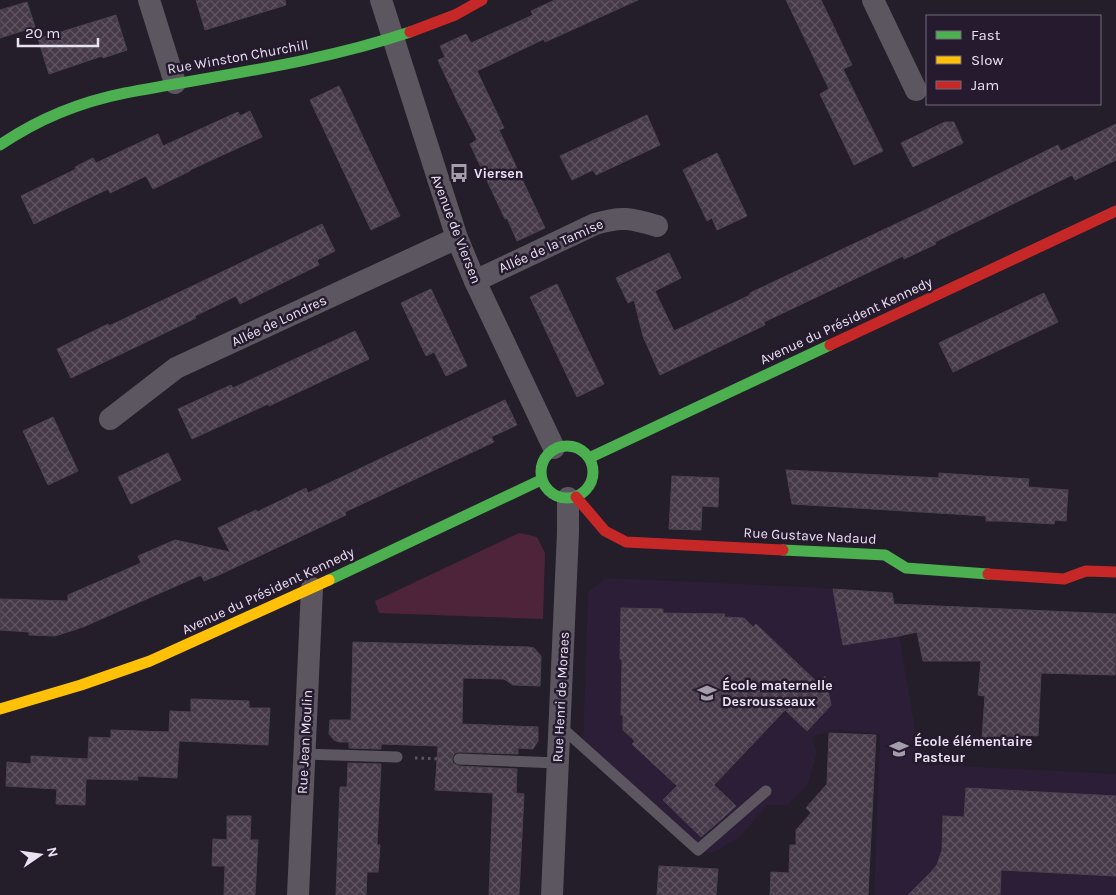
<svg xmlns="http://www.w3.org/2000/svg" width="1116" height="895" font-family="Karla,sans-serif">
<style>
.built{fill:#2b1e36}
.green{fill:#4e243b}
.building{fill:url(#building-cross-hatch);stroke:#4a434d}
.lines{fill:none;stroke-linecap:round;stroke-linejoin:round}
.path{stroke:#5b5760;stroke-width:3;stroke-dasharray:2.5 4;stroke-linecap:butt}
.lane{stroke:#5b5660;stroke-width:11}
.street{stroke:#5b5660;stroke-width:22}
.fast{stroke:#4caf50;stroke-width:11}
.slow{stroke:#ffc107;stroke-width:11}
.jam{stroke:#c62828;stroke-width:11}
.labels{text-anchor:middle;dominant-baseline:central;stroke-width:5;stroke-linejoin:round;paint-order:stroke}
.street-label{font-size:14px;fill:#e9e2f0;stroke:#251a2e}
.poi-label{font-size:14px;font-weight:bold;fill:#e9e2f0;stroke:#251a2e;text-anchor:start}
</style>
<defs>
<pattern id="building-cross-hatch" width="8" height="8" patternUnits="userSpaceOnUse" patternTransform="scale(1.25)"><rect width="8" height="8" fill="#463948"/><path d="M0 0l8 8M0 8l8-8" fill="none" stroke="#615563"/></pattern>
</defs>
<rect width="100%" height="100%" fill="#241e2a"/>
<polygon class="built" points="605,578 808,587 892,593 921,764 1116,774 1116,895 874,895 880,734 834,730 812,737 817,753 807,786 787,805 767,805 740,837 713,853 698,850 583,747 588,592"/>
<polygon class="green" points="519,533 537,537 545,553 543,619 379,613 375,601"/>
<g class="building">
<polygon points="196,0 285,0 286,5 205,30"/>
<polygon points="555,0 638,0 545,42 544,39 477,71 504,128 499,130 545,228 517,241 507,218 505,219 470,144 477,140 458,103 438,60 445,57 440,46 466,34 471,43 533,15 531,11"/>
<polygon points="786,0 821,0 852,65 843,69 883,151 854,165 820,94 829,89"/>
<polygon points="27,2 35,27 0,38 0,10"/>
<polygon points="116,15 127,50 103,58 102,56 49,74 38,39"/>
<polygon points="339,86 400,216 371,230 310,100"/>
<polygon points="250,111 262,137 190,170 190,171 153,189 146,176 110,193 108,189 34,224 21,196 76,169 75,167 93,158 96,163 158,134 163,146 238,112 240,116"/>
<polygon points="647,115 660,145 596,175 593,170 572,180 560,156"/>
<polygon points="945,122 954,122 963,143 913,167 901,143"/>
<polygon points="1116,124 1116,160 1075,180 1072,175 935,242 936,244 904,259 903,256 764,322 765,325 660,375 643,336 634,300 628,303 616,278 669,253 681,278 655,291 674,331 750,295 750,293 921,212 1058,145 1061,151"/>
<polygon points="717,153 747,216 717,230 712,218 707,221 683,170"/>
<polygon points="322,224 335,251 317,260 319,265 240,304 236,296 195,316 196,318 71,378 57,349 108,324 109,326"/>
<polygon points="557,284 604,384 577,397 530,297"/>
<polygon points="431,289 467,366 446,376 434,352 426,356 401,303"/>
<polygon points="1044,293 1058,322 953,372 939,343"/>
<polygon points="355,331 369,359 269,406 268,404 192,439 178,409 231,385 233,388"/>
<polygon points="505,400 517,425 491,437 494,442 345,512 346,515 221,574 204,581 201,575 83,627 55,636 29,635 29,632 0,630 0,599 68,601 68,595 141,563 138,556 175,540 230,552 218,528 256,510 257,512 306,488 308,493"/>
<polygon points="53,417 78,471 48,485 23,431"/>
<polygon points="168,453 181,480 131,504 118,477"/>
<polygon points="786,470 939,478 939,473 1029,479 1028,487 1068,490 1066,521 1055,520 1054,524 1001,521 986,521 986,516 792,504"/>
<polygon points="672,476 719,478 718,507 702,506 701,530 669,529"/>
<polygon points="833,589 892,593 894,604 1116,614 1115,675 1041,673 1038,736 1020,735 1021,740 982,738 985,696 978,695 981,661 923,661 917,632 899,636 843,645"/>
<polygon points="621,608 663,609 663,613 725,614 724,617 744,618 753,627 756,624 818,683 825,676 831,705 807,731 785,710 714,785 736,806 724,817 701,837 663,800 677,786 632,744 635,741 623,730 623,715 621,715 622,660 620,659"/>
<polygon points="353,642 529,647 534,648 541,656 540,686 513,685 504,679 463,678 462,724 538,727 538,741 533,749 518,748 518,754 459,752 455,753 452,758 453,763 459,766 517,769 516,793 524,794 519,895 489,895 493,793 435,790 438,746 381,744 381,749 349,748 349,742 339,742 334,740 329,734 330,720 351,720"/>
<polygon points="191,699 249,701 249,708 270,708 268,745 179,741 177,778 137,776 138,780 86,779 85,805 56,804 57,789 6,786 7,762 31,764 31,756 88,759 89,737 111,738 111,730 169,732 170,711 191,712"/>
<polygon points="829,733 876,735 868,895 770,895 771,872 789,873 790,845 796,845 796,830 811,813 806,808 827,784"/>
<polygon points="348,763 381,764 377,845 380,845 378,872 367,872 366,895 336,895 340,787 347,787"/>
<polygon points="966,788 1116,796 1116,876 1001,870 1000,895 908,895 930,873 937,865 942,850 943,816 964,817"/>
<polygon points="227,816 251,816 250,840 258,840 255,895 224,895 225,866 212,866 213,839 227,840"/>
<polygon points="659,866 718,869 716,895 657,895"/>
</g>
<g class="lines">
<polyline class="path" points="415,758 441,759"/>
<g class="lane">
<polyline points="560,726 698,850 766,791"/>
<polyline points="304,754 397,757"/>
<polyline points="459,759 558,763"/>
</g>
<g class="street">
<polyline points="149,0 175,83"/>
<polyline points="381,0 457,238 475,281 554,448"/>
<polyline points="873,0 916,90"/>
<path d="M475,281L595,224C621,216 631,218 657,226"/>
<polyline points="110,419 176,368 457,238"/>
<polyline points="298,895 312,588"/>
<polyline points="552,895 568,532 568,498"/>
</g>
<g class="fast">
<path d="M0,145C38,119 80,102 125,93C220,75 318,63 410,32"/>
<circle cx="567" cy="472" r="26"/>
<polyline points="589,458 830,345"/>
<polyline points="783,550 885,555 906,568 988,574"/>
<polyline points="329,580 541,480"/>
</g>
<polyline class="slow" points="0,709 81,685 150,661 329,580"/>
<g class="jam">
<polyline points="410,32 455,15 482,0"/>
<polyline points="830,345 1116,211"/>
<polyline points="576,497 605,531 626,542 783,550"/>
<polyline points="988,574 1064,579 1086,571 1116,572"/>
</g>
</g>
<defs>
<g id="bus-bare" transform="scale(1.5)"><path d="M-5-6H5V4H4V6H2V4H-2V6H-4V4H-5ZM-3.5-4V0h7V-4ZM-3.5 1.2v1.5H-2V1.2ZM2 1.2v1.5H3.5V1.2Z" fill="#a49dab" stroke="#251a2e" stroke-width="2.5" paint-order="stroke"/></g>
<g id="school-bare" transform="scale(1.5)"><path d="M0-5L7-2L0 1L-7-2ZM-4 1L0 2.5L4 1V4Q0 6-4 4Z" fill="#a49dab" stroke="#251a2e" stroke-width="2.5" paint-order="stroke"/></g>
</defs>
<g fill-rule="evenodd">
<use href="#bus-bare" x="459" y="173"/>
<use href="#school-bare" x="707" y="693"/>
<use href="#school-bare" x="899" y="749"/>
</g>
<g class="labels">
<g class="street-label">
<text transform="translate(238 57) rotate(-10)">Rue Winston Churchill</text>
<text transform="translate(456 229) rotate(69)">Avenue de Viersen</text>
<text transform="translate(551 246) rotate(-24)">Allée de la Tamise</text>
<text transform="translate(279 321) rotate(-25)">Allée de Londres</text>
<text transform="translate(846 321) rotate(-25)">Avenue du Président Kennedy</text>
<text transform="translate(810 536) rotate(3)">Rue Gustave Nadaud</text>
<text transform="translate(268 591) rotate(-25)">Avenue du Président Kennedy</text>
<text transform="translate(561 697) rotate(-87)">Rue Henri de Moraes</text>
<text transform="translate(305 742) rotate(-87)">Rue Jean Moulin</text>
</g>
<g class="poi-label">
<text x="474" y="173">Viersen</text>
<text x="722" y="685">École maternelle<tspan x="722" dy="16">Desrousseaux</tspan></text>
<text x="914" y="741">École élémentaire<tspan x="914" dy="16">Pasteur</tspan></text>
</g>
</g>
<rect x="926" y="15" width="175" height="90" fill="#251a2e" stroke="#736a7c"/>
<rect x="936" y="31" width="25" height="8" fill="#4caf50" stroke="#736a7c"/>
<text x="971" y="40" font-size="15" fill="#e9e2f0">Fast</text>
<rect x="936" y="56" width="25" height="8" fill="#ffc107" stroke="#736a7c"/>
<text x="971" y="65" font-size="15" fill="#e9e2f0">Slow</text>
<rect x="936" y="81" width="25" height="8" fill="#c62828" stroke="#736a7c"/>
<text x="971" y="90" font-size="15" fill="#e9e2f0">Jam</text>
<g transform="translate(40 855) rotate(77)" stroke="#251a2e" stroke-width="4" paint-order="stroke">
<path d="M0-4L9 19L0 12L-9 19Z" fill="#e9e2f0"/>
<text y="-8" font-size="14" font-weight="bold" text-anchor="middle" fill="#e9e2f0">N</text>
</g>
<path d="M18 38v8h80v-8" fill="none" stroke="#e9e2f0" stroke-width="2.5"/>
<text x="25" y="38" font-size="15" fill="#e9e2f0" stroke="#251a2e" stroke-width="4" paint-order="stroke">20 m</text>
</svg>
